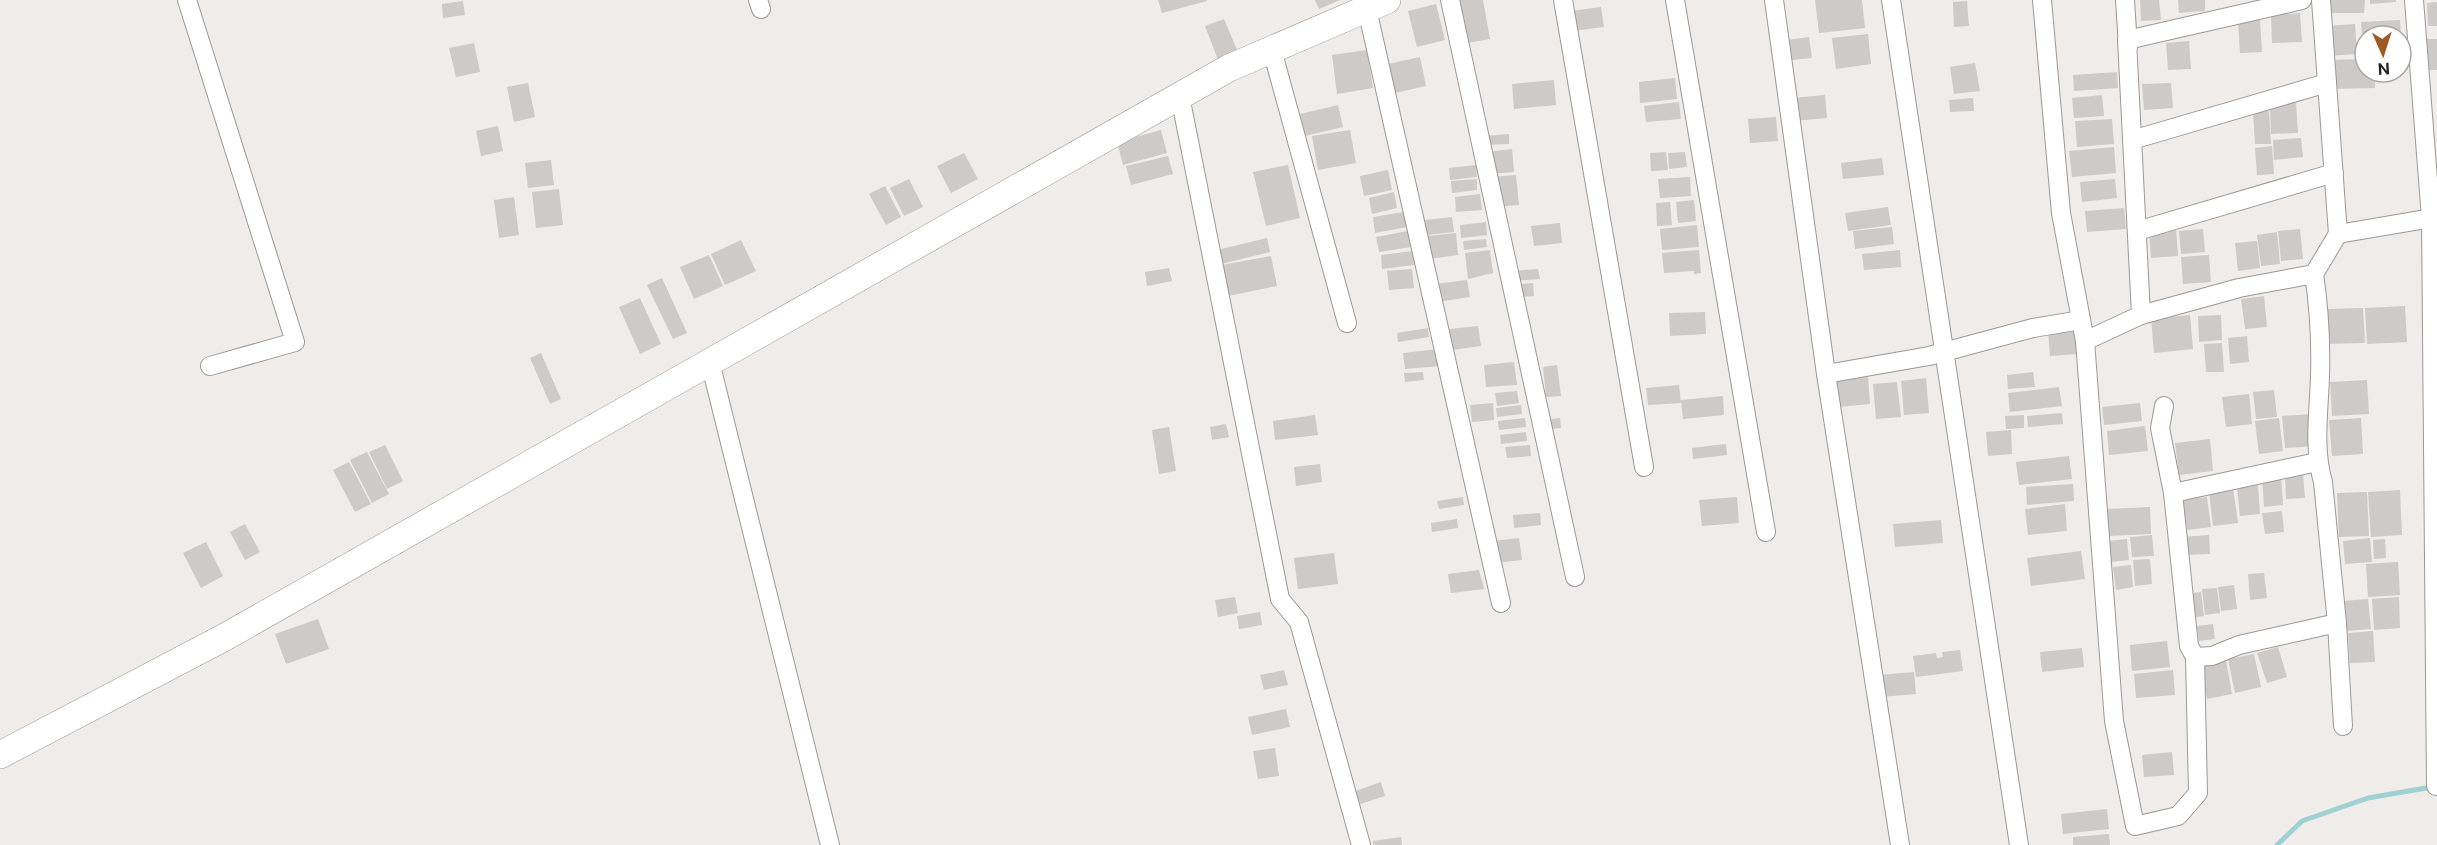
<svg xmlns="http://www.w3.org/2000/svg" width="2437" height="845" font-family="'Public Sans',sans-serif">
<style>
.lines{fill:none;stroke-linecap:round;stroke-linejoin:round}
.stream{stroke:#9fd0d3;stroke-width:5}
.building{fill:#cdcac7}
.street-casing{stroke:#9b9896;stroke-width:20}
.secondary-casing{stroke:#9b9896;stroke-width:28}
.street{stroke:#fff;stroke-width:18}
.secondary{stroke:#fff;stroke-width:27}
</style>
<rect width="100%" height="100%" fill="#efece9"/>
<g class="lines">
<polyline class="stream" points="2277,845 2302,821 2368,798 2432,787"/>
</g>
<g class="building">
<polygon points="1158,0 1207,0 1207,1 1162,13"/>
<polygon points="1315,0 1340,0 1319,9"/>
<polygon points="1455,0 1483,0 1490,39 1462,44"/>
<polygon points="1815,0 1862,0 1865,28 1819,33"/>
<polygon points="2140,0 2159,0 2161,20 2141,21"/>
<polygon points="2178,0 2205,0 2205,11 2179,13"/>
<polygon points="2330,0 2365,0 2364,13 2330,13"/>
<polygon points="2370,0 2396,0 2396,2 2370,4"/>
<polygon points="463,1 465,15 443,18 442,4"/>
<polygon points="1967,1 1969,26 1954,27 1953,2"/>
<polygon points="2437,2 2437,26 2428,26 2427,3"/>
<polygon points="1436,4 1445,40 1417,47 1408,11"/>
<polygon points="1601,7 1604,27 1573,31 1570,11"/>
<polygon points="2300,13 2302,42 2272,43 2271,15"/>
<polygon points="1224,19 1240,57 1220,65 1205,26"/>
<polygon points="2260,20 2262,52 2240,53 2238,21"/>
<polygon points="2400,20 2401,36 2365,36 2365,50 2363,50 2361,22"/>
<polygon points="2355,24 2357,54 2327,56 2325,26"/>
<polygon points="1868,34 1871,64 1836,69 1832,38"/>
<polygon points="1809,37 1812,58 1782,61 1780,41"/>
<polygon points="2426,39 2437,39 2437,70 2428,70"/>
<polygon points="2189,41 2191,69 2168,70 2166,43"/>
<polygon points="474,43 480,72 456,77 449,48"/>
<polygon points="1367,50 1373,88 1337,94 1332,55"/>
<polygon points="1420,57 1426,86 1395,93 1388,64"/>
<polygon points="2365,59 2365,72 2375,72 2375,88 2325,89 2324,60"/>
<polygon points="1975,63 1980,91 1954,94 1950,67"/>
<polygon points="2117,72 2118,88 2074,91 2073,75"/>
<polygon points="1675,78 1677,99 1640,103 1639,82"/>
<polygon points="1554,80 1556,105 1514,109 1512,84"/>
<polygon points="528,83 535,117 514,122 507,87"/>
<polygon points="2171,83 2173,108 2144,110 2142,84"/>
<polygon points="1825,95 1827,118 1794,121 1792,98"/>
<polygon points="2102,95 2104,116 2074,118 2072,98"/>
<polygon points="1973,98 1974,111 1950,112 1949,100"/>
<polygon points="1679,102 1681,119 1646,122 1644,106"/>
<polygon points="2296,103 2298,133 2271,134 2270,104"/>
<polygon points="1338,105 1343,127 1305,136 1300,114"/>
<polygon points="2269,111 2271,144 2255,144 2253,112"/>
<polygon points="1776,117 1778,141 1750,143 1748,119"/>
<polygon points="2112,119 2114,144 2077,147 2075,121"/>
<polygon points="498,126 503,151 481,156 476,131"/>
<polygon points="1161,130 1167,153 1123,165 1117,142"/>
<polygon points="1350,130 1356,163 1318,170 1312,136"/>
<polygon points="1509,134 1509,144 1485,145 1484,136"/>
<polygon points="2301,138 2303,157 2274,160 2273,140"/>
<polygon points="2272,146 2274,174 2257,175 2255,148"/>
<polygon points="2114,147 2116,173 2072,177 2069,151"/>
<polygon points="1512,149 1514,172 1489,174 1487,152"/>
<polygon points="1666,152 1668,170 1651,171 1650,153"/>
<polygon points="1685,152 1687,167 1669,169 1668,153"/>
<polygon points="964,153 978,179 951,193 937,166"/>
<polygon points="1168,156 1173,174 1131,185 1126,166"/>
<polygon points="1882,158 1884,175 1843,179 1841,163"/>
<polygon points="551,160 554,185 528,188 525,163"/>
<polygon points="1288,165 1300,218 1266,226 1253,172"/>
<polygon points="1476,165 1477,177 1450,180 1449,168"/>
<polygon points="1388,170 1392,190 1364,196 1360,176"/>
<polygon points="1516,175 1519,205 1493,207 1491,177"/>
<polygon points="1690,177 1691,196 1660,198 1658,179"/>
<polygon points="909,179 923,207 904,216 890,188"/>
<polygon points="1477,179 1477,190 1452,193 1451,181"/>
<polygon points="2115,179 2117,198 2082,202 2080,182"/>
<polygon points="885,186 901,217 886,225 869,194"/>
<polygon points="559,189 563,225 536,228 532,192"/>
<polygon points="1394,192 1397,208 1372,214 1369,198"/>
<polygon points="1480,194 1482,210 1456,212 1455,197"/>
<polygon points="514,197 519,235 499,238 494,200"/>
<polygon points="1694,200 1696,221 1678,223 1676,202"/>
<polygon points="1670,202 1672,225 1657,226 1656,203"/>
<polygon points="1888,207 1891,225 1848,231 1845,213"/>
<polygon points="2124,208 2126,229 2087,232 2085,211"/>
<polygon points="1404,212 1407,227 1375,233 1373,217"/>
<polygon points="1452,217 1454,232 1426,235 1425,220"/>
<polygon points="1486,222 1487,235 1461,238 1460,225"/>
<polygon points="1560,223 1562,243 1534,246 1531,226"/>
<polygon points="1697,225 1699,247 1662,250 1660,229"/>
<polygon points="1892,227 1894,244 1855,249 1853,231"/>
<polygon points="2176,228 2178,256 2151,258 2149,230"/>
<polygon points="2203,229 2205,252 2181,254 2179,231"/>
<polygon points="2300,229 2303,259 2281,261 2278,231"/>
<polygon points="1408,231 1411,247 1379,252 1376,237"/>
<polygon points="2277,232 2280,264 2261,266 2257,235"/>
<polygon points="1456,233 1458,255 1430,259 1427,236"/>
<polygon points="1267,238 1270,252 1221,264 1217,250"/>
<polygon points="1486,239 1487,247 1464,250 1463,241"/>
<polygon points="741,240 756,271 725,285 711,254"/>
<polygon points="2257,241 2260,268 2238,271 2235,243"/>
<polygon points="1490,250 1493,273 1468,279 1465,253"/>
<polygon points="1699,250 1701,273 1694,274 1694,271 1664,273 1662,253"/>
<polygon points="1900,250 1901,267 1864,270 1862,254"/>
<polygon points="1412,251 1414,265 1382,269 1381,255"/>
<polygon points="709,255 723,286 694,299 680,267"/>
<polygon points="2209,255 2211,282 2183,284 2181,257"/>
<polygon points="1271,256 1277,286 1228,296 1222,265"/>
<polygon points="1169,268 1172,281 1147,286 1145,272"/>
<polygon points="1412,269 1414,288 1389,290 1387,271"/>
<polygon points="1538,269 1540,279 1513,281 1513,271"/>
<polygon points="662,278 687,333 673,339 647,285"/>
<polygon points="1467,280 1470,297 1437,302 1435,284"/>
<polygon points="1533,283 1534,296 1509,298 1508,285"/>
<polygon points="2264,296 2267,327 2245,329 2241,299"/>
<polygon points="640,298 661,344 640,354 619,307"/>
<polygon points="2405,306 2407,342 2367,344 2365,308"/>
<polygon points="2363,308 2365,343 2328,344 2327,309"/>
<polygon points="1705,312 1706,334 1670,336 1669,313"/>
<polygon points="2190,315 2193,349 2154,353 2151,319"/>
<polygon points="2221,315 2222,340 2199,342 2198,316"/>
<polygon points="1478,326 1481,346 1452,350 1449,329"/>
<polygon points="1428,328 1429,337 1398,342 1397,333"/>
<polygon points="2075,328 2077,354 2050,356 2048,330"/>
<polygon points="2247,336 2249,362 2230,364 2228,338"/>
<polygon points="2222,343 2224,372 2206,372 2204,344"/>
<polygon points="1438,349 1440,366 1405,369 1403,353"/>
<polygon points="541,353 561,399 550,404 530,358"/>
<polygon points="1514,362 1517,385 1486,387 1484,365"/>
<polygon points="1557,365 1561,396 1546,397 1543,367"/>
<polygon points="1423,372 1424,380 1405,382 1404,373"/>
<polygon points="2033,372 2035,387 2008,389 2007,375"/>
<polygon points="1868,377 1870,404 1838,407 1835,381"/>
<polygon points="1926,378 1929,413 1904,415 1901,381"/>
<polygon points="2367,380 2369,414 2332,416 2330,382"/>
<polygon points="1897,382 1901,417 1876,419 1873,384"/>
<polygon points="1679,385 1681,403 1648,405 1646,388"/>
<polygon points="2059,387 2062,406 2010,412 2008,393"/>
<polygon points="2274,390 2277,417 2256,419 2253,392"/>
<polygon points="1517,391 1519,403 1497,406 1495,393"/>
<polygon points="2249,394 2252,424 2226,427 2222,397"/>
<polygon points="1723,396 1724,415 1683,419 1681,400"/>
<polygon points="1493,403 1494,420 1472,422 1470,405"/>
<polygon points="2140,403 2142,421 2104,425 2102,407"/>
<polygon points="1521,405 1522,414 1497,417 1496,408"/>
<polygon points="2062,413 2063,424 2028,427 2027,416"/>
<polygon points="2313,414 2315,446 2285,448 2282,416"/>
<polygon points="1315,415 1318,435 1275,440 1273,421"/>
<polygon points="2024,415 2024,428 2006,429 2005,416"/>
<polygon points="1525,418 1526,427 1499,430 1498,421"/>
<polygon points="1560,418 1561,428 1545,430 1544,420"/>
<polygon points="2279,418 2283,451 2259,454 2255,421"/>
<polygon points="2361,418 2363,454 2332,456 2329,420"/>
<polygon points="1226,424 1229,437 1212,440 1210,427"/>
<polygon points="2145,426 2148,451 2109,455 2107,431"/>
<polygon points="1169,427 1176,471 1159,474 1152,430"/>
<polygon points="2011,430 2012,454 1988,456 1986,432"/>
<polygon points="1526,432 1527,441 1501,444 1500,435"/>
<polygon points="2210,439 2213,471 2179,475 2175,443"/>
<polygon points="1726,444 1727,455 1693,459 1692,448"/>
<polygon points="385,445 403,481 387,489 369,452"/>
<polygon points="1530,445 1531,456 1507,458 1505,447"/>
<polygon points="367,452 389,494 372,503 350,460"/>
<polygon points="2069,456 2072,479 2019,485 2016,462"/>
<polygon points="349,462 371,504 355,512 333,470"/>
<polygon points="1320,464 1322,482 1296,486 1294,467"/>
<polygon points="2303,473 2305,498 2286,499 2285,475"/>
<polygon points="2281,475 2283,505 2264,507 2262,476"/>
<polygon points="2073,484 2074,501 2027,505 2026,487"/>
<polygon points="2258,485 2260,514 2240,516 2237,487"/>
<polygon points="2233,488 2238,523 2213,526 2209,491"/>
<polygon points="2400,490 2402,535 2371,537 2368,492"/>
<polygon points="2367,492 2369,536 2339,537 2337,493"/>
<polygon points="1463,497 1464,505 1439,509 1437,501"/>
<polygon points="1737,497 1739,523 1702,526 1699,500"/>
<polygon points="2207,497 2211,527 2187,530 2183,499"/>
<polygon points="2065,504 2067,531 2028,535 2025,509"/>
<polygon points="2150,507 2151,534 2108,536 2107,509"/>
<polygon points="2282,511 2284,532 2265,534 2262,513"/>
<polygon points="1540,513 1541,525 1514,528 1513,515"/>
<polygon points="1457,519 1458,528 1432,532 1431,523"/>
<polygon points="1941,520 1943,543 1895,547 1893,524"/>
<polygon points="245,524 260,552 245,560 230,532"/>
<polygon points="2152,535 2154,556 2132,557 2130,537"/>
<polygon points="2209,535 2210,554 2181,555 2180,537"/>
<polygon points="1519,538 1522,560 1495,563 1493,541"/>
<polygon points="2370,538 2372,562 2345,564 2343,541"/>
<polygon points="2127,539 2129,560 2110,562 2108,541"/>
<polygon points="2385,539 2386,558 2374,559 2373,540"/>
<polygon points="206,542 223,576 201,588 183,553"/>
<polygon points="2081,551 2085,579 2031,586 2027,558"/>
<polygon points="1334,553 1338,584 1298,589 1294,558"/>
<polygon points="2150,559 2152,584 2135,586 2133,560"/>
<polygon points="2398,562 2400,595 2368,597 2366,564"/>
<polygon points="2131,565 2133,587 2116,590 2113,567"/>
<polygon points="1479,570 1484,589 1451,593 1448,574"/>
<polygon points="2264,573 2267,598 2250,600 2248,574"/>
<polygon points="2234,585 2237,609 2221,611 2218,587"/>
<polygon points="2217,588 2220,613 2205,615 2202,589"/>
<polygon points="2201,592 2204,616 2187,618 2184,594"/>
<polygon points="1235,597 1238,613 1218,617 1215,600"/>
<polygon points="2399,597 2400,628 2374,630 2372,599"/>
<polygon points="2368,599 2371,629 2346,631 2343,601"/>
<polygon points="1260,612 1262,625 1239,629 1237,616"/>
<polygon points="318,619 329,649 286,664 275,634"/>
<polygon points="2213,624 2215,639 2199,641 2197,626"/>
<polygon points="2373,631 2375,662 2350,663 2348,633"/>
<polygon points="2167,641 2170,667 2132,671 2130,645"/>
<polygon points="2278,647 2287,677 2267,683 2257,653"/>
<polygon points="2082,648 2084,667 2042,672 2040,652"/>
<polygon points="1960,650 1963,671 1916,677 1913,656 1936,653 1937,658 1943,657 1942,652"/>
<polygon points="2254,654 2261,687 2235,693 2228,659"/>
<polygon points="2226,661 2232,694 2207,699 2200,666"/>
<polygon points="1284,670 1288,685 1264,690 1260,675"/>
<polygon points="2173,670 2175,695 2136,698 2134,674"/>
<polygon points="1914,672 1916,694 1881,697 1879,675"/>
<polygon points="1286,709 1290,727 1252,735 1248,717"/>
<polygon points="1275,748 1279,776 1258,779 1253,751"/>
<polygon points="2172,752 2174,775 2144,777 2142,755"/>
<polygon points="1381,782 1385,796 1357,805 1353,792"/>
<polygon points="2107,809 2109,829 2063,834 2061,814"/>
<polygon points="2109,834 2110,845 2073,845 2073,837"/>
<polygon points="1401,837 1402,845 1373,845 1373,841"/>
</g>
<g class="lines">
<g class="street-casing">
<g id="street">
<polyline points="187,0 295,342 210,366"/>
<polyline points="758,0 761,9"/>
<polyline points="1450,0 1575,577"/>
<polyline points="1563,0 1644,467"/>
<polyline points="1675,0 1766,532"/>
<polyline points="1774,0 1826,374 1900,845"/>
<polyline points="1891,0 2019,845"/>
<polyline points="2042,0 2061,213 2085,341 2114,721 2135,826 2178,816 2198,793 2195,657 2189,646 2173,493 2160,428 2164,406"/>
<polyline points="2125,0 2128,47"/>
<polyline points="2321,0 2338,234"/>
<polyline points="2414,0 2431,218 2436,786"/>
<polyline points="1367,9 1501,603"/>
<polyline points="1272,50 1347,323"/>
<polyline points="1180,96 1280,599 1299,622 1361,845"/>
<polyline points="2132,140 2327,83"/>
<polyline points="2137,231 2334,173"/>
<path d="M2314,274C2319,307 2321,342 2320,376C2319,411 2313,448 2323,482L2337,623L2343,726"/>
<polyline points="2141,315 2127,40 2302,0"/>
<polyline points="2085,341 2141,315 2239,288 2314,274 2338,234 2437,217"/>
<polyline points="710,362 830,845"/>
<polyline points="1826,374 1929,356 2033,328 2081,320"/>
<polyline points="2173,493 2317,462"/>
<polyline points="2195,657 2212,656 2239,645 2337,623"/>
</g>
</g>
<g class="secondary-casing">
<polyline id="secondary" points="0,755 225,637 1229,68 1387,0"/>
</g>
<use href="#street" class="street"/>
<use href="#secondary" class="secondary"/>
</g>
<g transform="translate(2383 54) rotate(177)"><circle r="28" fill="#ffffff" stroke="#a8a7a7" stroke-width="1.5"/>
<path d="M0-4.5L10 22L0 15L-10 22Z" fill="#9d5c26"/>
<text y="-9" font-size="16" font-weight="bold" text-anchor="middle" fill="#252322">N</text>
</g>
</svg>
